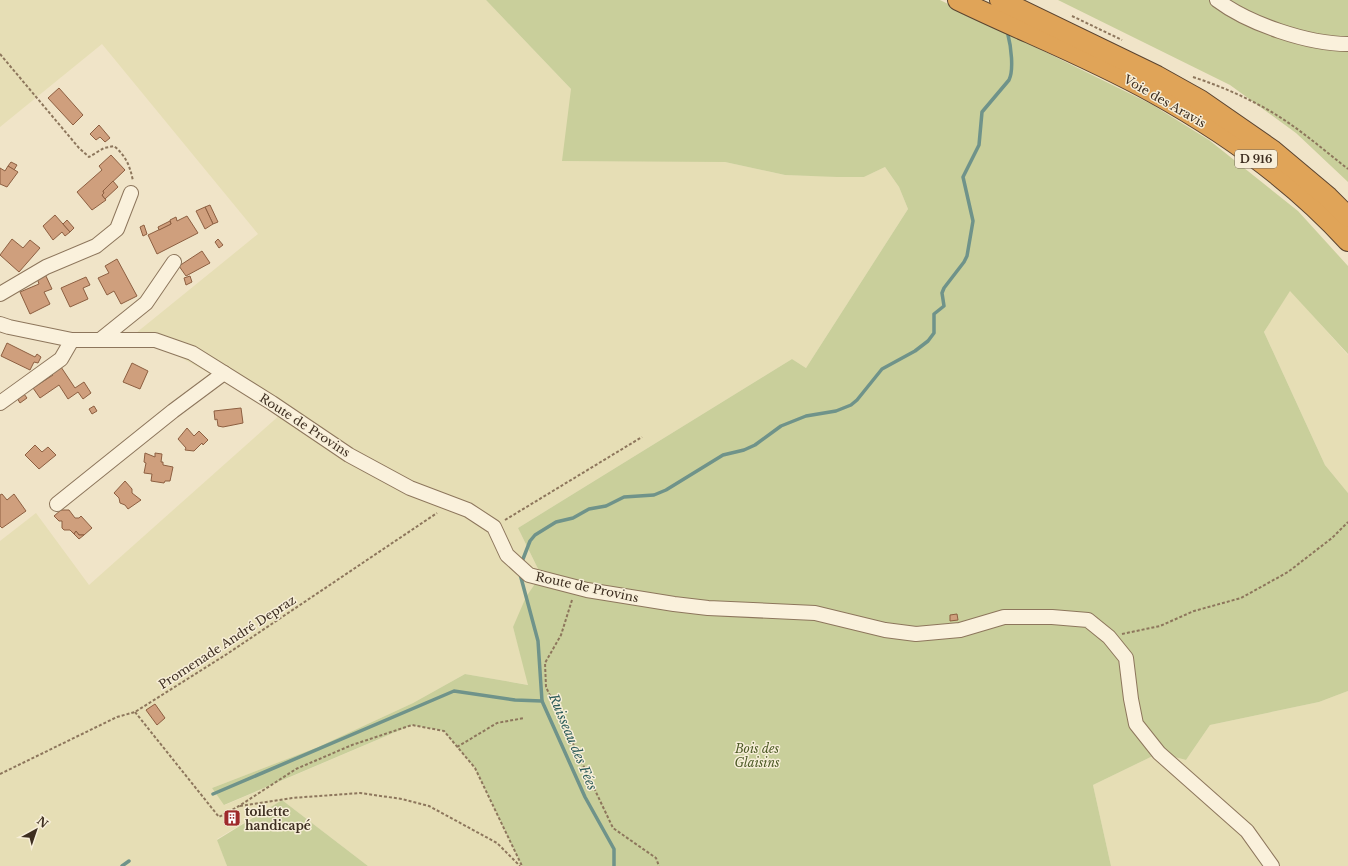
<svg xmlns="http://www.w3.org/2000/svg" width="1348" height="866" font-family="'Libre Baskerville',serif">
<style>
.farmland{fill:#e6deb5}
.green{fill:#c9cf9b}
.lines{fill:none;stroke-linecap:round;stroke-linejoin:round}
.stream{stroke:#6f938a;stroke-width:3.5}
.building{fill:#cf9f7d;stroke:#8d5f41}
.minor-casing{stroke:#8d765c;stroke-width:16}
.highway-casing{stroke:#5b4430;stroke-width:22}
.path{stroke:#8d765c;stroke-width:2;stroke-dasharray:3 2;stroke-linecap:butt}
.minor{stroke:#faf1dc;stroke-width:14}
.highway{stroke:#e0a458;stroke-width:20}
.labels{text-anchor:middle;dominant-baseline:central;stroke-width:3;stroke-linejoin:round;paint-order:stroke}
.shield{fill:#f7eed8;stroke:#756857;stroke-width:1}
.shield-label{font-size:11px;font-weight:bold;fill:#3d2e20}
.street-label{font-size:12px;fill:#3d2e20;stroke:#f7eed8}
.park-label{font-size:12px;font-style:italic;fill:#4d5a26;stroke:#f7eed8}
.poi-label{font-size:12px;font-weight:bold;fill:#3d2e20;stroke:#f7eed8;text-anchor:start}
.water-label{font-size:13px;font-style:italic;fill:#2f5d5a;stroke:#f7eed8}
</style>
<rect width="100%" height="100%" fill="#f0e4c8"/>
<g class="farmland">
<polygon points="0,0 486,0 571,89 725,162 785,175 864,177 885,167 899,187 908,209 806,368 792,359 518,528 541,575 513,627 529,685 465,674 413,703 318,747 212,788 225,805 412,725 444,731 475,768 522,866 368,866 282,800 217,839 227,866 0,866 0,541 36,513 89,585 282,413 136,333 258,234 102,44 0,127"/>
<polygon points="1290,290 1348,355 1348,493 1325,465 1264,332"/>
<polygon points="1348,691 1348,866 1111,866 1093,785 1159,753 1186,760 1210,725 1319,702"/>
</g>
<g class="green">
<polygon points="486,0 940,0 1151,104 1209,140 1298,211 1348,266 1348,354 1290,291 1264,332 1325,465 1348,493 1348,691 1319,702 1210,725 1186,760 1159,753 1093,785 1111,866 522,866 475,768 444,731 412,725 224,805 212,788 318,747 413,703 465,674 528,685 513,627 526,597 541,575 518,528 792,359 806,368 908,209 899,187 885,167 864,177 837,177 785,175 725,162 562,161 571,89"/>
<polygon points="1058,0 1348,0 1348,182 1296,133 1230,85"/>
<polygon points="282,800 368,866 227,866 217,840"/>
</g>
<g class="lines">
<g class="stream">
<path d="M523,559L530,541L535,535L556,522L573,518L589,509L606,506L624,497L654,495L666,490L723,455L744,450L755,445L781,426L806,416L836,411L851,405L857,400L882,369L915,351L928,341L934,333V314L944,306L942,293L944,288L964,262L967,256L973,221L963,177L979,145L982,112L1009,80C1014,70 1011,46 1008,35"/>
<polyline points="520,574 538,641 542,701 585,797 614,849 614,866"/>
<polyline points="213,794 454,691 515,700 542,701"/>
<polyline points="122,866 129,861"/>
</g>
</g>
<g class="building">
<polygon points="59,88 83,115 73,125 48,98"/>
<polygon points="99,125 110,138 105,142 100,137 96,140 90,134"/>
<polygon points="111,155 125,170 103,191 104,193 102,195 106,200 92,210 77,192 102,170 99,166"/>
<polygon points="11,162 17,165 14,170 8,166"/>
<polygon points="8,166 18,172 7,187 0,184 0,168 5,171"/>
<polygon points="113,181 118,187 105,199 102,195 104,193 103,191"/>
<polygon points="210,205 218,222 213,224 205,207"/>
<polygon points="205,207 213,224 205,229 196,211"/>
<polygon points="55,215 70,232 65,236 62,232 53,240 43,226"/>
<polygon points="187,216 198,233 157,254 148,235 171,224 170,220 176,217 177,221"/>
<polygon points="67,220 74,228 70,232 63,224"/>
<polygon points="170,221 171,224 159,230 158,227"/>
<polygon points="144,225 147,234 143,236 140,227"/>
<polygon points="12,239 23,248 30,240 40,248 19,272 0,255"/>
<polygon points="218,239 223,245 219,248 215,242"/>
<polygon points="202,251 210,263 186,276 179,266"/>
<polygon points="117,259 137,296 121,304 114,291 107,295 98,278 109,273 105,266"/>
<polygon points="45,274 52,289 44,292 50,304 30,314 20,292 39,284 37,278"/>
<polygon points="190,276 192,282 186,285 184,278"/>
<polygon points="86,277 90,285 83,288 88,299 70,307 61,288"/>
<polygon points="7,343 35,357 37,354 41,357 38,363 34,362 30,370 1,356"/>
<polygon points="132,363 148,371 140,389 123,382"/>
<polygon points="61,367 75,388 84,382 91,393 83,399 78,392 68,399 59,385 40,398 33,388 53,375 51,373"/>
<polygon points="24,394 27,398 20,403 17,398"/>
<polygon points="94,406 97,411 92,414 89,409"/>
<polygon points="241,408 243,423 223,427 218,426 217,419 215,420 214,411"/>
<polygon points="187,428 194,436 199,431 208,440 203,445 202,443 194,451 185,450 186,448 178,439"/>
<polygon points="35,445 42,452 48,447 56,455 39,469 25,455"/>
<polygon points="145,453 155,457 155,453 162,454 161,462 163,462 163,465 173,467 170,481 165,481 164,483 151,481 152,474 144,473 146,463 144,462"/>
<polygon points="125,481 132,489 132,493 141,500 128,509 125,505 120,503 119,498 114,493"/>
<polygon points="2,494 7,500 14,494 26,511 2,528 0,526 0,495"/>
<polygon points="61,510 69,510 75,518 79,518 81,516 92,528 84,535 79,535 76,531 74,534 70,530 64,530 62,528 62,521 59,521 54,516"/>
<polygon points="76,531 79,535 84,535 79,539 74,534"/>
<polygon points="957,614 958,620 950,621 950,615"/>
<polygon points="155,704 165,718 157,725 146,710"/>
<polygon points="233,813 236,819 232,822 228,816"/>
</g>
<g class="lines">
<g class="minor-casing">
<g id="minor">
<path d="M1217,0C1249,24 1308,44 1348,44"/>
<polyline points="0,294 46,267 96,246 117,229 131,193"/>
<polyline points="0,324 9,327 72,340 155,340 192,353 272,403 349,455 410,488 468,510 494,527 507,555 529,575 587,590 674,604 708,608 815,613 885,630 916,634 960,630 1004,617 1052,617 1088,620 1109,637 1126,658 1131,699 1136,724 1159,753 1247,831 1272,866"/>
<polyline points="100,340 146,303 174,262"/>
<polyline points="0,403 61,359 72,340"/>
<polyline points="57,504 173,411 224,373"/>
</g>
</g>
<g class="highway-casing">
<g id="highway">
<path d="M958,0C1022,31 1089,57 1152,92C1223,131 1293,181 1348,241"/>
<polyline points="1000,0 1157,76 1200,100 1272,150 1328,197 1348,217"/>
</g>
</g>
<g class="path">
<polyline points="1072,16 1122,40"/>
<path d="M0,54L79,148L89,157L104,148L114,146C126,156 130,166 133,181"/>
<path d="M1193,77C1217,85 1239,94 1261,106C1293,123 1320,147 1348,169"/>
<polyline points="505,520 642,437"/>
<polyline points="572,600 561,635 545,663 546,687 613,828 656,858 659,866"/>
<polyline points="1122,634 1160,626 1194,611 1241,598 1288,572 1332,538 1348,522"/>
<polyline points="135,712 219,817 239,806 296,769 352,745 412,725 444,731 475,768 522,866"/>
<polyline points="457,747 497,723 524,718"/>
<polyline points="0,774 117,717 135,712 227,654 437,513"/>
<polyline points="240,806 292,798 360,793 402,799 429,806 497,843 520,866"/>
</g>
<use href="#minor" class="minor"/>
<use href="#highway" class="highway"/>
</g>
<defs>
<g id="building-square" transform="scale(0.9)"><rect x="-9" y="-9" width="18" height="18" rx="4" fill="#9e2a2b" stroke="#f7eed8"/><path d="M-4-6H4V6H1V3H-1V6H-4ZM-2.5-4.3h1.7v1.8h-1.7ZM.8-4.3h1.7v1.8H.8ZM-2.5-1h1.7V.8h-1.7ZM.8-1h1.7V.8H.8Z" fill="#fff"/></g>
</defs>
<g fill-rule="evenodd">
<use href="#building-square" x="232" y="818"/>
</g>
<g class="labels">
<rect class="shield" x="1235" y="150" width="42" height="18" rx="3"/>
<g class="shield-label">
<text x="1256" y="159">D 916</text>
</g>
<g class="street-label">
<text transform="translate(1165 101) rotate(30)">Voie des Aravis</text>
<text transform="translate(305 425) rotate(33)">Route de Provins</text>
<text transform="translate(587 587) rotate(12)">Route de Provins</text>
<text transform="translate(227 642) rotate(-33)">Promenade André Depraz</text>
</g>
<g class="park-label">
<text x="757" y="748">Bois des<tspan x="757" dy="14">Glaisins</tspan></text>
</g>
<g class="poi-label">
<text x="245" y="811">toilette<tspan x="245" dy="14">handicapé</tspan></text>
</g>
<g class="water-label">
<text transform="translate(573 742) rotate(67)">Ruisseau des Fées</text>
</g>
</g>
<g transform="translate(36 830) rotate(40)" stroke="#f7eed8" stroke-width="3" paint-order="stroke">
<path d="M0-3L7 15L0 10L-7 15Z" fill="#3d2e20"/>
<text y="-6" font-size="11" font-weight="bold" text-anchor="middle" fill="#3d2e20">N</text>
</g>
</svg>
